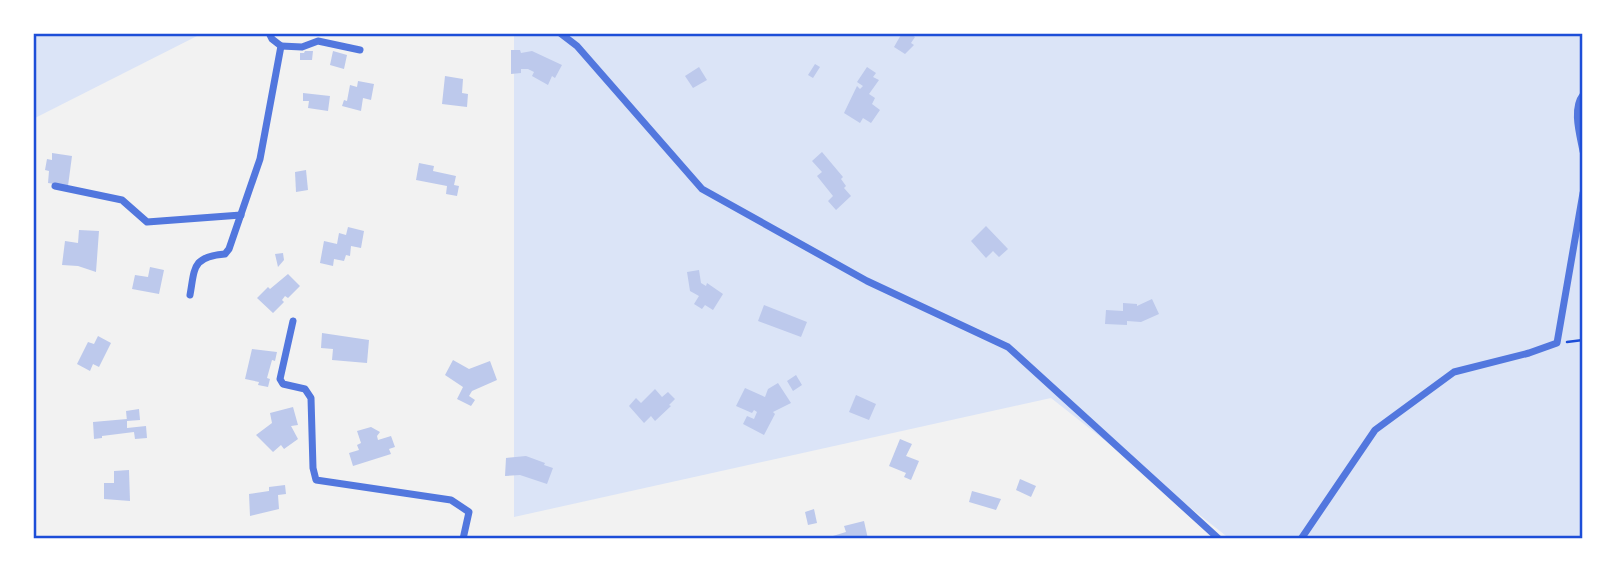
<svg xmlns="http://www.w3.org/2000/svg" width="1616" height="572" font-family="'Source Sans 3',sans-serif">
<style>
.green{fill:#dbe4f7}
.building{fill:#bdc9ec}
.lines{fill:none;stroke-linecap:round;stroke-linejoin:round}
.path{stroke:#1d4ed8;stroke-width:2.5}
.minor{stroke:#5277de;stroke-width:7}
.neatline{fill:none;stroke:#1d4ed8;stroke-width:2.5}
</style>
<rect width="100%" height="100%" fill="#f2f2f2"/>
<g class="green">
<polygon points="33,33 203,33 33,119"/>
<polygon points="514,33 1583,33 1583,539 1230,539 1051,398 514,517"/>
</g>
<g class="building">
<polygon points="902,33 909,33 915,37 911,43 914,45 905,54 894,47"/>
<polygon points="511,50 520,50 521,53 532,51 562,65 555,78 552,76 548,85 532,76 534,72 528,69 521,69 521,73 511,74"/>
<polygon points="305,51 313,51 312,60 300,60 300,53 304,53"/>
<polygon points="333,51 347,55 344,69 330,65"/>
<polygon points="815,64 820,67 813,78 808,75"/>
<polygon points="699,67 707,80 693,88 685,76"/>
<polygon points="867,67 876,73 873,77 879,80 869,94 875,98 872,104 880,110 871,123 863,118 860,123 844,113 857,86 860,89 863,86 857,82"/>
<polygon points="445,76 463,79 462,93 468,94 467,107 442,104"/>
<polygon points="358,81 374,84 371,100 363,98 361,111 342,106 344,100 347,101 350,85 357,87"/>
<polygon points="303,93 330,96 328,111 308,108 309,101 303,101"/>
<polygon points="822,152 843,177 841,179 846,186 844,188 851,196 836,210 828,201 833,196 817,176 822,172 812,161"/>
<polygon points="52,153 72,156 68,186 48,183 49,171 45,170 47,159 52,160"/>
<polygon points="419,163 434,166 433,171 456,176 454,185 459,186 457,196 446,194 447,186 416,180"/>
<polygon points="306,170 308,190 296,192 295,172"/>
<polygon points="986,226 1008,249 999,257 993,251 986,258 971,241"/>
<polygon points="348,227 364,231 361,248 351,246 350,256 346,255 344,261 334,259 333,266 320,263 324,241 337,244 339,233 346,235"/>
<polygon points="79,230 99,231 96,272 78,266 62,265 65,241 78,243"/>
<polygon points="283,253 284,260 278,267 275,254"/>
<polygon points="150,267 164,270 159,294 132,289 135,275 148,277"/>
<polygon points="699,270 701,283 706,286 707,283 723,294 713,310 705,305 702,309 694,304 699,296 690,291 687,272"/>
<polygon points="288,274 300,286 288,298 285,296 282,300 284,302 273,313 257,298 268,287 270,289"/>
<polygon points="1152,299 1159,314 1141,322 1127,321 1127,325 1105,324 1106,310 1123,311 1123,303 1137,304 1137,306"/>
<polygon points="764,305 807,322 801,337 758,321"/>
<polygon points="322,333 369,340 367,363 332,360 333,349 321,348"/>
<polygon points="98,336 111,343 99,367 93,364 90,371 77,364 88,342 94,344"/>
<polygon points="252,349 277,352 275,361 272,360 267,378 270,379 268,387 258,385 259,382 245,379"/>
<polygon points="453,360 469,369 490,361 497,380 472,391 469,396 475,400 471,406 457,399 463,387 445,375"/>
<polygon points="796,375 802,385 793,391 787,381"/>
<polygon points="778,383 791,403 773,412 775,414 764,435 743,424 747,416 754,419 757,412 754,410 752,413 736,406 745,388 765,397 768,389"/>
<polygon points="655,389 662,397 668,392 675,399 669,405 671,406 655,421 651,416 644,423 629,406 636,398 641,403"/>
<polygon points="856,395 876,404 869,420 849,412"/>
<polygon points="293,407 298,425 291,426 298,439 284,449 281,445 273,452 256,435 272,423 270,413"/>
<polygon points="139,409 140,420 127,421 126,411"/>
<polygon points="127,419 127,428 146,426 147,438 135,439 134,432 102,436 102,438 94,439 93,422"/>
<polygon points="371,427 380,432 377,436 378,440 391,436 395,447 389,449 391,454 353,466 349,453 359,450 357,445 361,443 357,431"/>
<polygon points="900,439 912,444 906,456 919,461 911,480 904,477 906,473 889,466"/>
<polygon points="526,456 545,463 544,465 553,468 547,484 520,475 505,476 506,458"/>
<polygon points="129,470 130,501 104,499 104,483 114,483 114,471"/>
<polygon points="1020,479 1036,486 1031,497 1016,490"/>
<polygon points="285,485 286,494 278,495 279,509 250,516 249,494 269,491 269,487"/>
<polygon points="972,491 1001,499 996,510 969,502"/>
<polygon points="814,509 817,523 808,525 805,512"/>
<polygon points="864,521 868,539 823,539 846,532 844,526"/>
</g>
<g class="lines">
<polyline class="path" points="1567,342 1583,340"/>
<g class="minor">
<polyline points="560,33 577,46 702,189 867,281 1008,347 1219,539"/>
<polyline points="281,46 302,47 318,41 360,50"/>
<path d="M1583,95C1572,109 1580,135 1583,151"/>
<polyline points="55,186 122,200 147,222 241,215"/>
<path d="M190,295C195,267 192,257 225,254L229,249L260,159L281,46L272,39L269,33"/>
<polyline points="293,321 280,379 283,384 305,389 311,398 313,468 316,480 451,500 469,512 463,539"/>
<polyline points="1301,539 1375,430 1454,372 1529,353 1557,343 1583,193"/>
</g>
</g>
<rect width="1616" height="572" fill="none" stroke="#ffffff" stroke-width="70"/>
<rect x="35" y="35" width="1546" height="502" class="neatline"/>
</svg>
